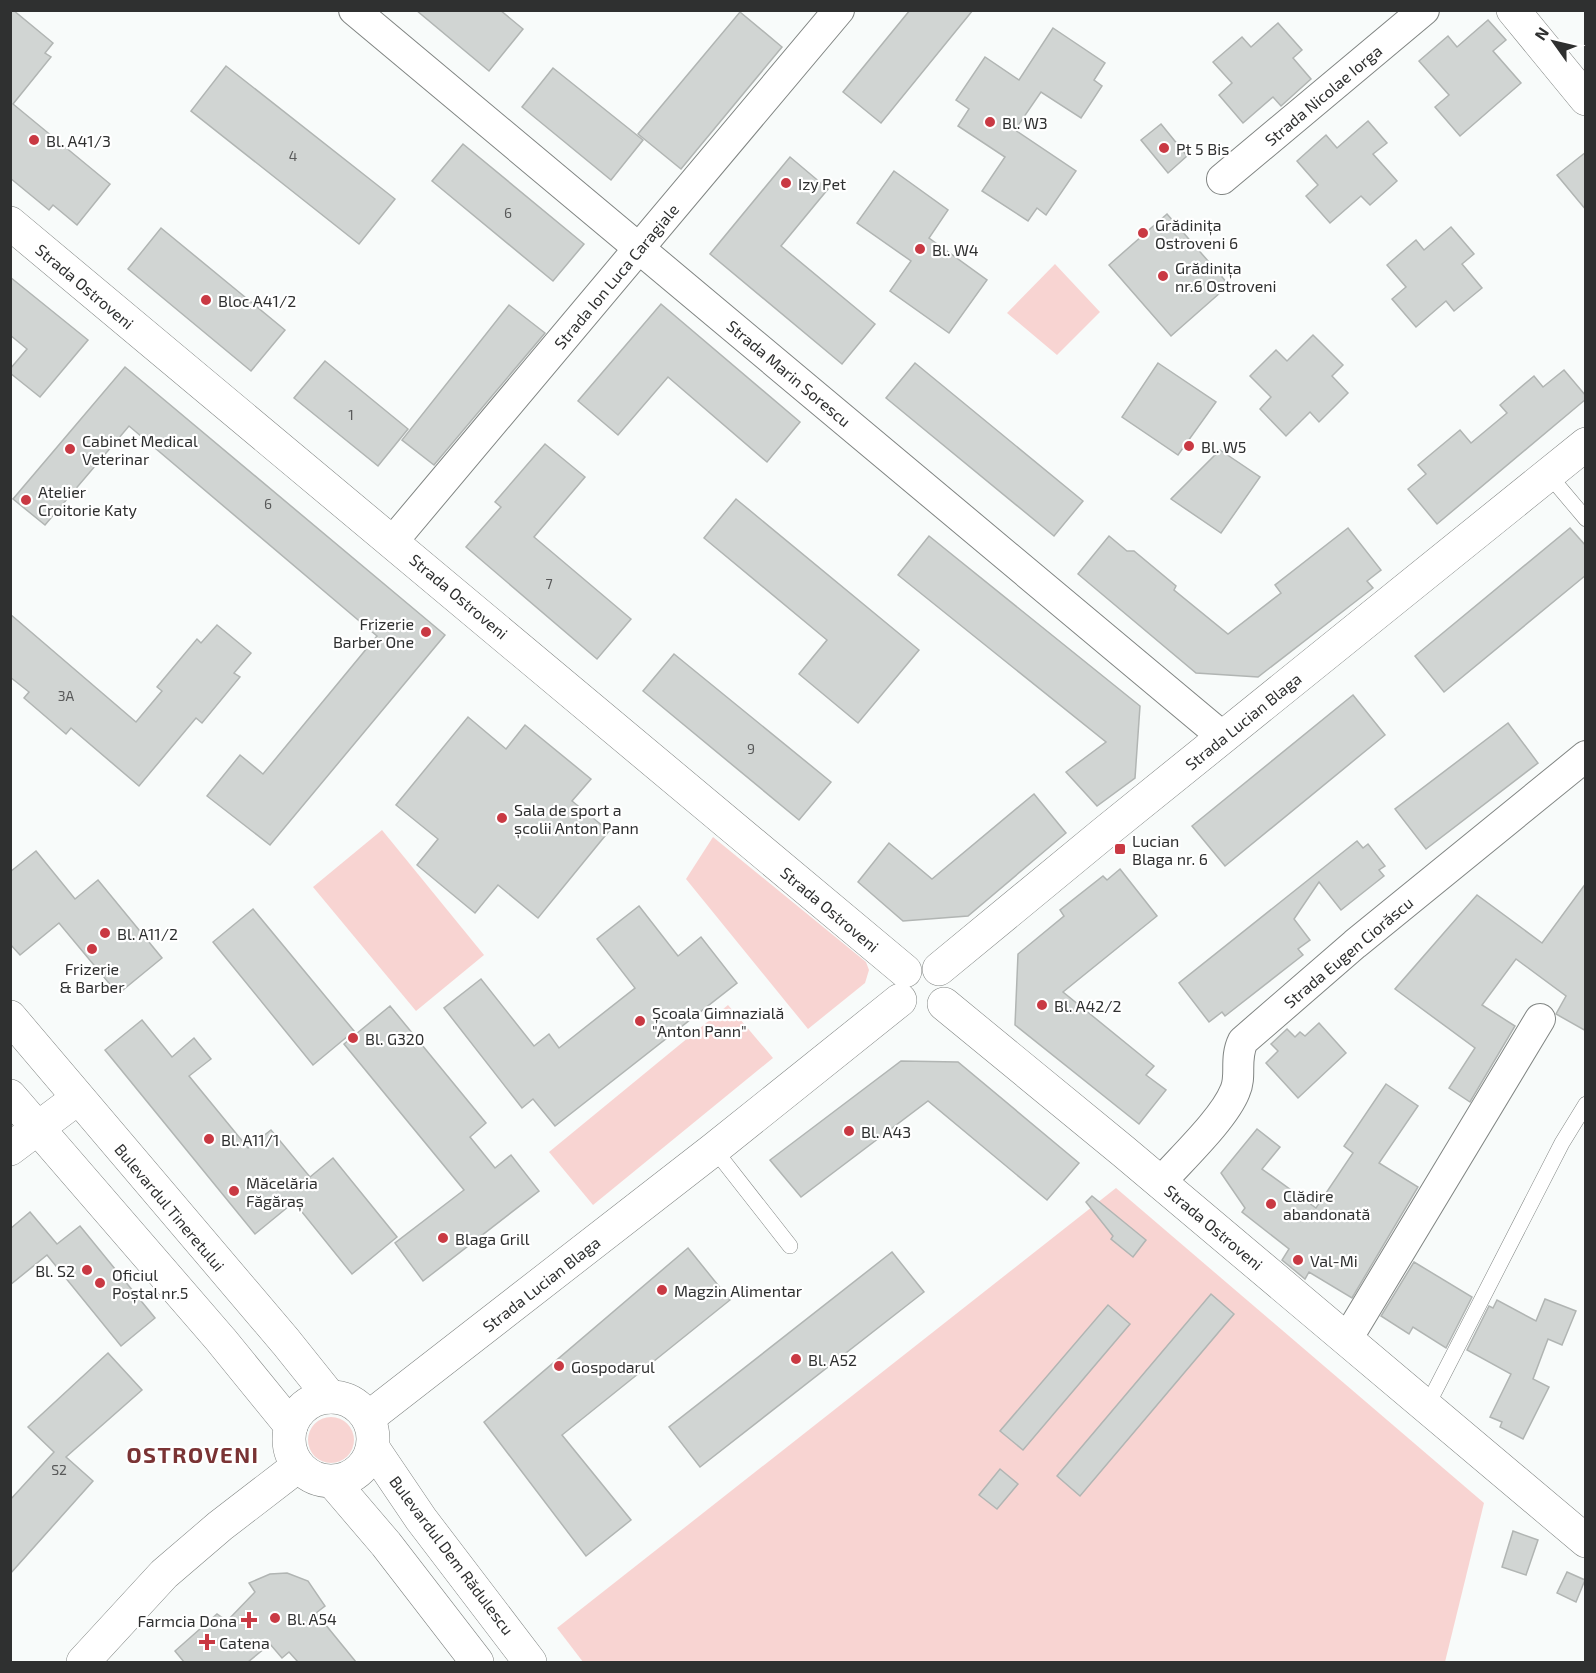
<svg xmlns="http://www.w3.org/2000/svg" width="1596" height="1673" font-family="'Exo 2',sans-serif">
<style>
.green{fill:#f8d4d2}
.building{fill:#d1d5d3;stroke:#b1b5b3;stroke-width:1.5}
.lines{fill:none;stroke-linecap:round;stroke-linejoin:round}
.service-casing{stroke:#818583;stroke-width:16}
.minor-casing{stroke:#818583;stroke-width:32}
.tertiary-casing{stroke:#818583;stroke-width:34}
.secondary-casing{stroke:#818583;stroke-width:34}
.service{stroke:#fff;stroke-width:15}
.minor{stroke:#fff;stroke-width:30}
.tertiary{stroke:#fff;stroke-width:33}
.secondary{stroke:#fff;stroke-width:33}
.poi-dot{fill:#c93943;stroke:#fff;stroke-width:2}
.labels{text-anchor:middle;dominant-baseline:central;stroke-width:4.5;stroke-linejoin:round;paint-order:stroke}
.number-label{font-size:14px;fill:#585959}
.street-label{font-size:16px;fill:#2f3030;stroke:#fff}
.poi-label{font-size:16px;fill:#2f3030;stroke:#fff;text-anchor:start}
.district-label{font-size:22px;font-weight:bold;letter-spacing:1.5px;fill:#7a3334;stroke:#fff}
</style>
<rect width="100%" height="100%" fill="#f8fbfa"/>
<g class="green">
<polygon points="1055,264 1100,312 1057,355 1007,313"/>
<polygon points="382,830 484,955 416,1011 313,887"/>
<polygon points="713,837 866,962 869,970 865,983 808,1029 686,879"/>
<polygon points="728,1005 773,1058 593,1205 549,1152"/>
<polygon points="1116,1188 1484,1503 1445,1662 583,1662 557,1628"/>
<circle cx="331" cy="1440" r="23"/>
</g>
<g class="building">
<polygon points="10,10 13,10 53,43 45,53 51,57 13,104 110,184 77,225 53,205 49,210 10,178"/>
<polygon points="416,10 500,10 523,29 489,71"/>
<polygon points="910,10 973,10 881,123 843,92"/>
<polygon points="740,12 782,47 681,169 638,134"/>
<polygon points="1488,20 1506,40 1493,51 1521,83 1460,136 1435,107 1449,95 1419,61 1448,36 1457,47"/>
<polygon points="1278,23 1302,50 1293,58 1311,79 1281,106 1273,97 1243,123 1219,95 1232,83 1213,62 1242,37 1251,47"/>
<polygon points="1053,28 1105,63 1094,80 1102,86 1081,118 1041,92 1015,130 1076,171 1046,215 1037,208 1028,221 982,191 1005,157 958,126 969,109 956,100 985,57 1019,80"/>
<polygon points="226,66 395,199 359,244 191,111"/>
<polygon points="553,68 643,140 611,180 522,107"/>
<polygon points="1368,121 1387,143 1373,154 1397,181 1370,205 1361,196 1330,223 1306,196 1318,185 1297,161 1326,135 1337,148"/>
<polygon points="1161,124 1187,156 1168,173 1141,140"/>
<polygon points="463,144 584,244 553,281 432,181"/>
<polygon points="1586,152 1586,210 1557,175"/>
<polygon points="790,157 828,189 781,246 875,324 842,364 710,254"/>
<polygon points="894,171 948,210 929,238 987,280 949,333 890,291 911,261 857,223"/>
<polygon points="1167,214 1229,285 1171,336 1109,265"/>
<polygon points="1451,227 1474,254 1462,264 1482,288 1454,311 1446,301 1416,327 1392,299 1406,287 1387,265 1416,240 1424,250"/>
<polygon points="161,228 285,330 251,371 128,269"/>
<polygon points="10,277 88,340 40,397 10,373 10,369 27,349 10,335"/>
<polygon points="661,304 800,422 767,462 668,377 618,435 578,401"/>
<polygon points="509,305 545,333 434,465 402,440"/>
<polygon points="1313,335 1343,365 1332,376 1348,393 1319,422 1310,412 1286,436 1260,409 1271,397 1250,376 1276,350 1287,361"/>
<polygon points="325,361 408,429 378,466 294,398"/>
<polygon points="915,363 1083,501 1054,536 886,398"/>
<polygon points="1158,363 1216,402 1178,455 1122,417"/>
<polygon points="125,367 445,635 270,845 207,796 240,755 263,774 377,636 129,426 45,525 13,499"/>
<polygon points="1564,370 1586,396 1586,399 1437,524 1408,489 1426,474 1418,465 1460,430 1471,443 1507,413 1500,405 1534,376 1543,387"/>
<polygon points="545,444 585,477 534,537 631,619 597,659 466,547 501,507 495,502"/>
<polygon points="1220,450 1260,477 1221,533 1171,499"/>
<polygon points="736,499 919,650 858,723 799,674 827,640 704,538"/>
<polygon points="1348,528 1381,570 1367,581 1373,588 1258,677 1196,673 1078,574 1109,536 1127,551 1134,551 1176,586 1174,590 1228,634 1281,593 1275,585"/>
<polygon points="1570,528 1586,546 1586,575 1444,692 1415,656"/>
<polygon points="929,536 1140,706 1135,778 1097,806 1066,772 1106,742 898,575"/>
<polygon points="10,614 136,722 162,691 157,687 197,639 201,643 217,625 251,653 234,673 240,677 202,723 196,718 139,786 71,728 66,734 24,698 29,692 10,677"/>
<polygon points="674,654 831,782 799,820 643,691"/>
<polygon points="1353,695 1385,735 1225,866 1192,826"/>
<polygon points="468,717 506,749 525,725 591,779 572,801 609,831 538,918 498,885 475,913 417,865 438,839 396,805"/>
<polygon points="1508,723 1538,763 1426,849 1395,809"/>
<polygon points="1034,794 1066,833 968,916 903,921 858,882 889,843 932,879"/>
<polygon points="1357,841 1363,848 1368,844 1385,866 1379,870 1384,876 1341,910 1319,882 1294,919 1310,940 1298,949 1303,955 1225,1016 1222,1012 1209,1022 1179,983"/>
<polygon points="36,851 75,899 98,880 162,958 118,994 59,923 20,955 10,944 10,872"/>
<polygon points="1120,869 1157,916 1063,992 1154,1066 1146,1075 1166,1090 1139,1124 1015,1025 1018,954 1064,916 1060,910 1103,876 1107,880"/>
<polygon points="1586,883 1586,1031 1556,1014 1566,996 1516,959 1482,1005 1515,1026 1470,1102 1449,1088 1475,1048 1395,989 1477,895 1542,943"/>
<polygon points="639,906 678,956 701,937 737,983 555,1126 533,1099 522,1108 444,1008 481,979 534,1046 549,1034 559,1048 635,988 597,939"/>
<polygon points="253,909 354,1031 313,1065 213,942"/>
<polygon points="390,1006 486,1123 470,1137 495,1168 511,1155 539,1191 423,1281 395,1243 464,1190 344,1044"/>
<polygon points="142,1020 172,1057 194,1038 211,1059 189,1076 248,1148 271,1130 310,1177 333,1158 397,1237 352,1274 294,1202 255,1234 105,1050"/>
<polygon points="1319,1023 1346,1053 1298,1098 1266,1063 1278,1051 1271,1044 1287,1029 1295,1037 1300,1032 1305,1036"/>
<polygon points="901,1061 958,1062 1079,1163 1047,1200 928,1101 801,1197 770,1160"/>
<polygon points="1386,1084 1418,1106 1379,1163 1418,1187 1352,1298 1309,1272 1305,1279 1282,1260 1289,1249 1242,1212 1245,1208 1221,1173 1257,1129 1280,1147 1262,1169 1316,1208 1353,1153 1344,1146"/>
<polygon points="1092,1196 1146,1240 1133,1257 1111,1239 1113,1236 1086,1202"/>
<polygon points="30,1212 57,1244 80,1226 155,1318 121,1346 47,1255 10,1285 10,1229"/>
<polygon points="688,1248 730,1300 562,1435 631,1520 586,1556 484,1422"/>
<polygon points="892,1252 924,1292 700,1467 669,1427"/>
<polygon points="1414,1262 1472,1297 1446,1348 1413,1327 1409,1334 1381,1316"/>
<polygon points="1211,1294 1234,1314 1080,1496 1057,1476"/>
<polygon points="1545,1299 1576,1311 1562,1345 1548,1339 1533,1379 1549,1387 1523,1439 1500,1427 1502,1422 1490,1417 1511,1374 1467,1350 1489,1306 1493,1308 1497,1300 1536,1321"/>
<polygon points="1108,1305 1130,1324 1023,1450 1000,1431"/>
<polygon points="108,1353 142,1390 66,1457 93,1481 10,1574 10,1500 54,1452 28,1427"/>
<polygon points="1000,1469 1018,1484 997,1509 979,1495"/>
<polygon points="1513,1531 1538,1540 1526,1575 1502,1567"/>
<polygon points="1567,1572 1585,1580 1576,1602 1557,1593"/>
<polygon points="287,1573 308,1581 325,1606 316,1613 356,1662 298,1662 289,1652 282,1658 270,1644 248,1662 184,1662 175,1651 217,1614 227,1621 255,1592 249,1583 270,1574"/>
</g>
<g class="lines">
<g class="service-casing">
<g id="service">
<polyline points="1548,474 1586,519"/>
<polyline points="714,1149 790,1246"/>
<polyline points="1427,1406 1562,1143 1586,1104"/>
</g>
</g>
<g class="minor-casing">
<g id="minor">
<polyline points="354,10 1223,737"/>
<polyline points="1222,179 1424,10"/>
<polyline points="393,541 839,10"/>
<path d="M1160,1183C1181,1159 1224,1119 1235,1091C1242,1076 1234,1059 1243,1041L1355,944L1586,756"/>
<polyline points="1347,1339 1540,1019"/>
</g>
</g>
<g class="tertiary-casing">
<g id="tertiary">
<polyline points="1513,10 1586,99"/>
<polyline points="10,223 905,971"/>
<polyline points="939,969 1104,833 1586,444"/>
<polyline points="944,1004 1123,1151 1586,1541"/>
<polyline points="10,1149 78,1098"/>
<polyline points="368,1418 714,1149 900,1000"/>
<polyline points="83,1662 164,1574 220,1526 298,1466"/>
</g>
</g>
<g class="secondary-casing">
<g id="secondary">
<polyline points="10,1017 286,1342 330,1397"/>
<polyline points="10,1096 221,1340 291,1426"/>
<circle cx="331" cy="1439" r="42"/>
<polyline points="373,1448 421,1519 530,1662"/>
<polyline points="333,1482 386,1544 477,1662"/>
</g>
</g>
<use href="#service" class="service"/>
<use href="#minor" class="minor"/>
<use href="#tertiary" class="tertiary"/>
<use href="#secondary" class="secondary"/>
</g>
<g class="poi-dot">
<circle cx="990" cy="122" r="6"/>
<circle cx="34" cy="140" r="6"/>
<circle cx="1164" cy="148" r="6"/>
<circle cx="786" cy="183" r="6"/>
<circle cx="1143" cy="233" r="6"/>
<circle cx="920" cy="249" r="6"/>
<circle cx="1163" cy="276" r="6"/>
<circle cx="206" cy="300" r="6"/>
<circle cx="1189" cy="446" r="6"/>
<circle cx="70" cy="449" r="6"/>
<circle cx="26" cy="500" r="6"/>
<circle cx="426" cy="632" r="6"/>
<circle cx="502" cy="818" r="6"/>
<rect x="1114" y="843" width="12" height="12" rx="3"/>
<circle cx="105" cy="933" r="6"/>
<circle cx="92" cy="949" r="6"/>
<circle cx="1042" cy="1005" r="6"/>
<circle cx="640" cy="1021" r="6"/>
<circle cx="353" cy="1038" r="6"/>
<circle cx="849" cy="1131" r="6"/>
<circle cx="209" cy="1139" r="6"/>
<circle cx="234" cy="1191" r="6"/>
<circle cx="1271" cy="1204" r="6"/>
<circle cx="443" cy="1238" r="6"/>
<circle cx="1298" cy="1260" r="6"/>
<circle cx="87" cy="1270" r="6"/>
<circle cx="100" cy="1283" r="6"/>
<circle cx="662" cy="1290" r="6"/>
<circle cx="796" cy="1359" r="6"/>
<circle cx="559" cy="1366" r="6"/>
<circle cx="275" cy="1618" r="6"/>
<path d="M246 1611h6v6h6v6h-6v6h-6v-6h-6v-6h6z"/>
<path d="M204 1633h6v6h6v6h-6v6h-6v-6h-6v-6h6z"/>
</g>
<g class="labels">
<g class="number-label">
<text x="293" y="155">4</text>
<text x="508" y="212">6</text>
<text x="351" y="414">1</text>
<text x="268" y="503">6</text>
<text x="549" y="583">7</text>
<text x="66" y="695">3A</text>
<text x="751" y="748">9</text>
<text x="59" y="1469">S2</text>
</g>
<g class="street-label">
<text transform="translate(1323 95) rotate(-40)">Strada Nicolae Iorga</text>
<text transform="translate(616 276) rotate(-50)">Strada Ion Luca Caragiale</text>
<text transform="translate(85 286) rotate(40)">Strada Ostroveni</text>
<text transform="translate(789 373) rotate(40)">Strada Marin Sorescu</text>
<text transform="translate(459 596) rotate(40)">Strada Ostroveni</text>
<text transform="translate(1243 721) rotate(-39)">Strada Lucian Blaga</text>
<text transform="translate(830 909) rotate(40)">Strada Ostroveni</text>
<text transform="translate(1348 952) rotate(-40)">Strada Eugen Ciorăscu</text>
<text transform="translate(170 1207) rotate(50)">Bulevardul Tineretului</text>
<text transform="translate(1214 1227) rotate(40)">Strada Ostroveni</text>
<text transform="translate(541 1284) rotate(-38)">Strada Lucian Blaga</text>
<text transform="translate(452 1555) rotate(53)">Bulevardul Dem Rădulescu</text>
</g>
<g class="poi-label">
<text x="1002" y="122">Bl. W3</text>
<text x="46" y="140">Bl. A41/3</text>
<text x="1176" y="148">Pt 5 Bis</text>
<text x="798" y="183">Izy Pet</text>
<text x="1155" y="224">Grădinița<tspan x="1155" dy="18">Ostroveni 6</tspan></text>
<text x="932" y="249">Bl. W4</text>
<text x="1175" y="267">Grădinița<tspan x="1175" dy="18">nr.6 Ostroveni</tspan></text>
<text x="218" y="300">Bloc A41/2</text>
<text x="82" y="440">Cabinet Medical<tspan x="82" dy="18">Veterinar</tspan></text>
<text x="1201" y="446">Bl. W5</text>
<text x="38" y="491">Atelier<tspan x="38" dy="18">Croitorie Katy</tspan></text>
<text x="414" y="623" text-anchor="end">Frizerie<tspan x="414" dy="18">Barber One</tspan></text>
<text x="514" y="809">Sala de sport a<tspan x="514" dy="18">școlii Anton Pann</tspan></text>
<text x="1132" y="840">Lucian<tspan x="1132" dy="18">Blaga nr. 6</tspan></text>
<text x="117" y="933">Bl. A11/2</text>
<text x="92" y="968" text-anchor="middle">Frizerie<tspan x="92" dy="18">&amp; Barber</tspan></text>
<text x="1054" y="1005">Bl. A42/2</text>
<text x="652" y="1012">Școala Gimnazială<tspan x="652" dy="18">"Anton Pann"</tspan></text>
<text x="365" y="1038">Bl. G320</text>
<text x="861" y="1131">Bl. A43</text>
<text x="221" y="1139">Bl. A11/1</text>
<text x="246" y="1182">Măcelăria<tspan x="246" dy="18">Făgăraș</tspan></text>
<text x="1283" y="1195">Clădire<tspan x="1283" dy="18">abandonată</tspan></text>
<text x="455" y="1238">Blaga Grill</text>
<text x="1310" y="1260">Val-Mi</text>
<text x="75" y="1270" text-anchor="end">Bl. S2</text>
<text x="112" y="1274">Oficiul<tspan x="112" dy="18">Poștal nr.5</tspan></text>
<text x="674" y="1290">Magzin Alimentar</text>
<text x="808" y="1359">Bl. A52</text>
<text x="571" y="1366">Gospodarul</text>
<text x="287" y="1618">Bl. A54</text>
<text x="237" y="1620" text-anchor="end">Farmcia Dona</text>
<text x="219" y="1642">Catena</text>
</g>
<g class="district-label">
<text x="193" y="1454">OSTROVENI</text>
</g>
</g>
<rect width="1596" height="1673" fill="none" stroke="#2f3030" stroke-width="24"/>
<g transform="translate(1554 42) rotate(304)" stroke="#ffffff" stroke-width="4.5" paint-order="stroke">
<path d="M0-4.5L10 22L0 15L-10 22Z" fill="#2f3030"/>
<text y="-9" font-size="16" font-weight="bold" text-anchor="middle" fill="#2f3030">N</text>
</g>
</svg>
